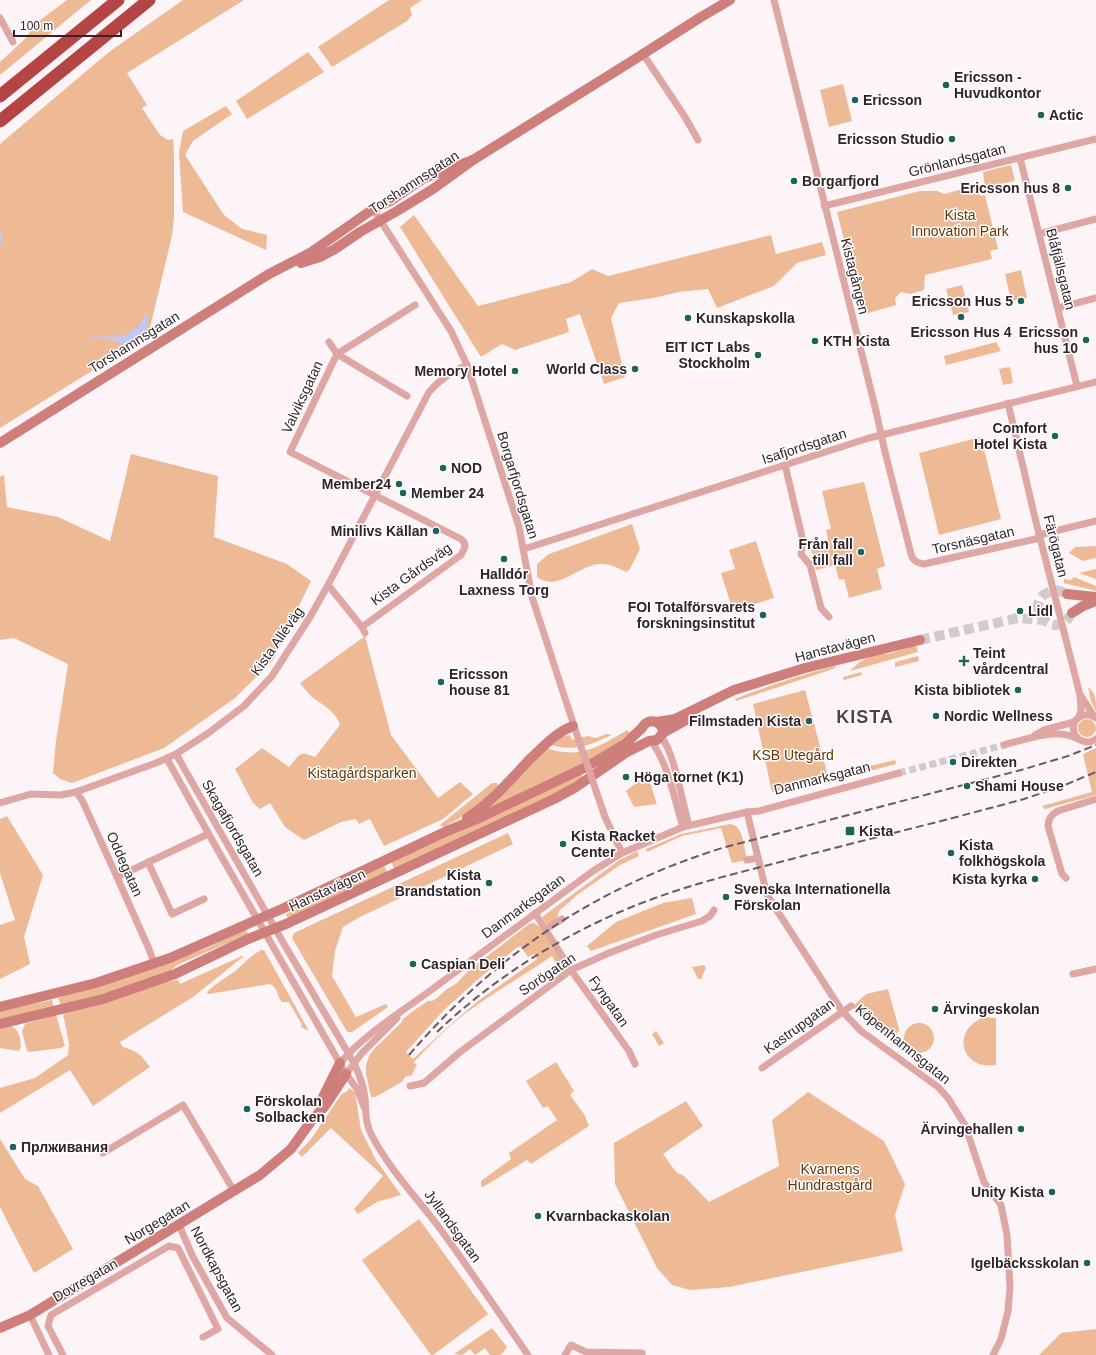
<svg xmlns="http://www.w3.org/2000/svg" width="1096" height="1355" font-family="Helvetica,sans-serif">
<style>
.green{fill:#eeba95;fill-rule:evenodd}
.water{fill:#c3c6f8}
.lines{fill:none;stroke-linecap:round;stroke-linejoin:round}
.stream{stroke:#c3c6f8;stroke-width:2}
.street-tunnel{stroke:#d3cace;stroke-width:7;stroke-dasharray:7 3.5;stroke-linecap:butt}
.secondary-tunnel{stroke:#d3cace;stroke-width:10;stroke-dasharray:10 5;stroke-linecap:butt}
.street{stroke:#dfa7a3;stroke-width:7}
.secondary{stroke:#cf7f7b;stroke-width:10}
.highway{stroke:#b54445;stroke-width:13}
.rail{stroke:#695c61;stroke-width:2;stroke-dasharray:8 4;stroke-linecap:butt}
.street-bridge{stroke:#dfa7a3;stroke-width:7}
.poi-dot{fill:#1c6459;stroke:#fff;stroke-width:1.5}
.labels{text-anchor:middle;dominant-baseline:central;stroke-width:3;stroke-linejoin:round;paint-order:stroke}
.poi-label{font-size:14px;font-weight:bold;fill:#312329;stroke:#fff;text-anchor:start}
.street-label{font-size:14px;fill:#312329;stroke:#fff}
.park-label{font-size:14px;fill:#693501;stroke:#fff}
.district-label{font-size:18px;font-weight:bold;letter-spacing:1px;fill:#5b3c4b;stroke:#fff}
</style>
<rect width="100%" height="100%" fill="#fcf4f7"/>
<g class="green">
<polygon points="67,0 91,0 0,75 0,62 26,38 35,24"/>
<polygon points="183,0 244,0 127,73 147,105 142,108 160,135 168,140 173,139 174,153 174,218 172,236 148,336 0,428 0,144 109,52"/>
<polygon points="389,0 422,0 410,8 412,15 407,21 332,67 318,47"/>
<polygon points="308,52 324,72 247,119 236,101"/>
<polygon points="843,84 852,121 829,127 820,90"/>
<polygon points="226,106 232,114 193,141 185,155 224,215 242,229 267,235 266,250 183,212 179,153 183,131"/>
<polygon points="1011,165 1015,181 985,187 983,172"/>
<polygon points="978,185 980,196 985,195 998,249 990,251 992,259 925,275 924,290 911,294 901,292 895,298 896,305 865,314 853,275 837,212 920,191 937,191 944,194"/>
<polygon points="414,215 478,306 571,282 592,269 608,276 771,235 776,254 822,242 826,255 797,263 774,286 717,308 708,289 679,292 653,298 619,303 611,318 625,377 604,384 580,314 566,319 569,332 515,350 502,344 481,357 400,227"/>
<polygon points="1021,270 1027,298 1011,301 1005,274"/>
<polygon points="962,285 969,312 953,315 946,289"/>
<polygon points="996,342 1001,351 946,365 944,356"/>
<polygon points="1010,367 1013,383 1003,385 999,369"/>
<polygon points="981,437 1001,519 939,535 919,453"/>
<polygon points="131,454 218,476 214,537 287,564 311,581 273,660 235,698 164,748 72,783 60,779 53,773 56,741 68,664 14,638 0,640 0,477 4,475 7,507 58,517 110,541"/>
<polygon points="864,482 885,566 877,569 882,589 849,598 844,579 839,580 835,565 816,570 811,549 829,545 826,530 831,529 822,491"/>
<path d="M632,524L640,549L630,569L626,572C618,568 611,564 602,564C580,563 559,593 537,577V564L549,554Z"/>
<polygon points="756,541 774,598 733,611 721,573 735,569 729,550"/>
<polygon points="1096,546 1096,558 1083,561 1069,553 1075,547"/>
<polygon points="1096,569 1096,579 1079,573"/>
<polygon points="1074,577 1096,586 1096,591 1064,583 1064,579 1071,580"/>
<path d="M365,636L391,735L438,798L460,782L473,794L443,819L384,846L370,819L359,824L356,819L341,822L304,840L285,827L270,803L260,809L253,803L235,769L262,748L289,767C300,755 298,750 315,757L340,725C335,710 322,705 311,696C307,692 303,687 300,683Z"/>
<path d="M916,645L918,652L850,671C859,661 874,652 888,654Z"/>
<polygon points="918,656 919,661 895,667 895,662"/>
<path d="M835,666L836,667L833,669L736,701L735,699C768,686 801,675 835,666Z"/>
<polygon points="861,672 862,675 844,680 843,679 843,677"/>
<path d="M1088,687C1096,693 1096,700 1096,711L1091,701Z"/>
<polygon points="805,690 828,776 895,760 896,764 840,779 824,780 772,792 753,704"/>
<circle cx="1087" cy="728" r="9"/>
<path d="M627,730L630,733L601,755L483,811L547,748C553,750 559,752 565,752C587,755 609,741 627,730Z"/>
<path d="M606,734L612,735C590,745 575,752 551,745L562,737L570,735L572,740L588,736L596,738Z"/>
<polygon points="1096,748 1096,795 1045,809 1042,806 1092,792 1083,754"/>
<polygon points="581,773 583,778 561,791 394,869 391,861"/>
<polygon points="647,774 657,804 634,807 626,791"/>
<polygon points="492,783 497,783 498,786 474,810 444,827 440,825"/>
<polygon points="7,816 43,875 24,937 30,964 0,979 0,925 15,920 0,873 0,819"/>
<path d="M730,824C744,825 744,849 747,860L732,863L721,828L682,836L647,852L646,849L681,834Z"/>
<polygon points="508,833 513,844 358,918 343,927 335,951 332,976 356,1017 386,1004 388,1007 352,1032 348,1032 346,1030 292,938 294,933"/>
<polygon points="637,851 639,856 620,865 577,895 559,911 557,919 547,925 542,917 618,861"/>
<polygon points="384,865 387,872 288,919 286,914 356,881 363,874"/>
<polygon points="692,898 696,914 591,951 587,946 616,922 663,903"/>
<path d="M534,923L540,927L565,966V971L562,974L552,956C526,974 498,990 473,1008C451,1023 432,1043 414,1062L417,1065L415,1068L412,1075L405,1077L402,1082L375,1097H371L366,1074V1065L369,1056L375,1048L402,1022V1020L413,1011L428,1001H432L437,998L447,989L457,983L468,971L529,924ZM520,946L528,957L534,954L537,959L478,1001L449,1026L413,1059L406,1052L443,1011L476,981L515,949Z"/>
<polygon points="246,929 248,934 177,965 169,972 116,990 61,1006 58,998 167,963 207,948"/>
<path d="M261,950H264L309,1031L301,1027L302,1025L289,1002H282C276,996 279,988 270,984L208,994L207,992C215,984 225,978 234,972C244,964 250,956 261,950Z"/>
<path d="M242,956H244L193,997L120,1042L123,1047C139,1052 140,1054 150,1067L93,1106L70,1070L0,1113V1088L35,1078L68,1055L69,1044L63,1014L125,996L166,982L178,980L180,984Z"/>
<polygon points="704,965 706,968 701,979 698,979 692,967"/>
<path d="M888,989L899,1029V1031C896,1033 894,1036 891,1036C881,1037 858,1015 853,1006L866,994Z"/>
<polygon points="52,1000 54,1008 0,1020 0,1011"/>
<polygon points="56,1015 65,1046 61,1048 29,1052 27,1051 22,1031 25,1024"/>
<path d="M985,1017L996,1018V1065C962,1071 949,1030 985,1017Z"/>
<circle cx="919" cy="1038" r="15"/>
<path d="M11,1026C19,1030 20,1037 21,1046L19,1051L0,1048V1028Z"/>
<polygon points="656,1031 664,1043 659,1046 652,1034"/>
<polygon points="556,1062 574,1091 570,1095 584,1114 589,1126 531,1164 527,1160 483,1187 481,1186 481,1181 511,1159 509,1153 557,1120 548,1106 543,1108 526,1081"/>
<polygon points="349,1088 355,1092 361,1130 376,1160 401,1195 377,1202 358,1214 354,1209 383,1176 331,1128 302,1157 298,1153 311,1139 341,1095 347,1091"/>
<polygon points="808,1092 884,1141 905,1184 895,1215 903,1251 729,1287 690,1290 672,1285 657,1268 615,1184 614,1143 686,1101 703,1126 663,1154 676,1172 684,1176 709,1202 779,1166 772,1120"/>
<polygon points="0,1139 25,1179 38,1186 73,1249 34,1273 0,1207"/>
<polygon points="419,1219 488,1314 433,1355 431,1355 362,1260"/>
<polygon points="492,1328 507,1347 501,1355 490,1355 485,1348 475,1355 470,1349 462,1355 454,1354"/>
<polygon points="1096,1329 1096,1355 1039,1355 1061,1333"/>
</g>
<polygon class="water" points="146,313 148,322 146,332 136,337 127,344 122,344 110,339 110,337 123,336 138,327"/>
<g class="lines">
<g class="stream">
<polyline points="0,245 1,232"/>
<polyline points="92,337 109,338"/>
</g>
<polyline class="street-tunnel" points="899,773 1004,745"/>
<g class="secondary-tunnel">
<path d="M1064,593C1059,590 1054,589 1049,592C1022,602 1051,643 1070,616"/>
<polyline points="920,640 1018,618 1043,620"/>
</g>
<g class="street">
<polyline points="774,0 876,411"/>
<polyline points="0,18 13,42"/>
<polyline points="643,54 685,117 698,140"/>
<polyline points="1020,158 1077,386"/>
<polyline points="824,206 1096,139"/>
<polyline points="373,209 451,331 467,365 519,527 532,597 578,738"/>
<polyline points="1039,234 1096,219"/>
<polyline points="1058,308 1096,298"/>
<polyline points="329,342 337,354 407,396"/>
<polyline points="337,354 290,452 461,539 464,542 465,547 461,555 362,627 365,633"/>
<polyline points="337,354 415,305"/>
<polyline points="1008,403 1036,522 1080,695 1081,710 1079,717"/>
<path d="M885,452L911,554C913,561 917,563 924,564L1040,538"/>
<polyline points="785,465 803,541 801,554 810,565 821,608 829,617"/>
<polyline points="1039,535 1096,521"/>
<polyline points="524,549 869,438 1096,382"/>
<polyline points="328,585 362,627"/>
<polyline points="1081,696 1094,716"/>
<polyline points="1035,735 1044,730 1074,722"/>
<path d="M661,736C676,757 681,799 689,825"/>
<path d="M1077,738C1066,724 1081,708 1096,718"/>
<path d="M651,741C669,765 674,799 683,827"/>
<path d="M1004,745C1019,741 1046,732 1060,734C1065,734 1071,736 1076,738C1083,741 1088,745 1096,739"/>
<path d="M176,754L284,944L354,1063C359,1074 364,1086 365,1098C366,1111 365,1122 371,1134C389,1169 417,1198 441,1230C471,1271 499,1313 528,1355"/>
<polyline points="167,759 216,847 346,1074 357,1089 364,1107"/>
<polyline points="76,792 82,800 117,877 149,949 154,963"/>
<path d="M0,803L31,794L61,795L76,792L156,763L176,754L207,734L244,706L272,676L310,617L328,585L429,392C440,379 452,372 467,365"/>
<polyline points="747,812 767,895 842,1011 861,1031 938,1087 948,1098 965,1125 984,1182 1001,1205 1007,1235 1010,1287 1008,1311 1001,1339 993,1355"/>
<polyline points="605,817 622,853"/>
<polyline points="747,860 758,858"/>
<polyline points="148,862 172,914 204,899"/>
<polyline points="117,877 208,834"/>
<path d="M1066,878L1062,874L1048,826C1048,818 1052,814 1058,811L1096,799"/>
<polyline points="535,913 571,970 629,1051 635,1064"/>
<polyline points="546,929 562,919"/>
<polyline points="1073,974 1096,969"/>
<path d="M340,1063C365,1034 397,1015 427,993C482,952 538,912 593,871L622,853L683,827L747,812L759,811L899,773"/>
<polyline points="762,1068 851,1006"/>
<polyline points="346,1074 362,1053 397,1018"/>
<polyline points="410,1086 424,1083 460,1052 571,970 609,953 656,935 702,921 710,916 714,910"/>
<polyline points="103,1153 183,1105 234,1191"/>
<polyline points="179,1225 193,1257 227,1318 272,1355"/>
<polyline points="30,1315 49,1355"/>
<polyline points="63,1355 48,1326 51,1315 169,1246 178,1248 218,1329 203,1337"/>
<polyline points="565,1355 571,1345 586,1352 642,1353 642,1355"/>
</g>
<g class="secondary">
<polyline points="301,263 320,257 335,249 360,232 397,211 433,189 473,160 632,61 701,17 730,0"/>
<polyline points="0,443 269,274 310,253 373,209 390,201 424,178 473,160"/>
<polyline points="1067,594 1096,597"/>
<polyline points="1072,613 1083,606 1096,601"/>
<polyline points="657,722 675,719 734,690 805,668 920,640"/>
<polyline points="663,733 690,718"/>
<path d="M467,818C491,803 511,779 530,759C544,746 555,733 573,726"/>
<path d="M0,1007L96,983L170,958L284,908L447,831L479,818L584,768L605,756L626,743L642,728C645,722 651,720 657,722L662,727L663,733L657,740L649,741L627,752L576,787L554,799L286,924L248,939L175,974L103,999L0,1024"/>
<polyline points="320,1103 340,1063"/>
<polyline points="0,1328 30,1315 260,1175 291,1149 312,1120 325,1106 346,1074"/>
</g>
<g class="highway">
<polyline points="0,96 118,0"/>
<polyline points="0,121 149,0"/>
</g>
<g class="rail">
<path d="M437,1032C499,973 576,926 658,897C705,880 754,869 803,856C877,837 951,819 1024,799L1060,787L1096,772"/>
<path d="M409,1055C496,954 595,888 722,848L1021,770L1068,756L1096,745"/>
</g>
<g class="street-bridge">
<polyline points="876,411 885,452"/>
<polyline points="578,738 605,817"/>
</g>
</g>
<g class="poi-dot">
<circle cx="946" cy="85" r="4"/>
<circle cx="855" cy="100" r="4"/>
<circle cx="1041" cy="115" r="4"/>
<circle cx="952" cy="139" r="4"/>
<circle cx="794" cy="181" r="4"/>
<circle cx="1068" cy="188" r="4"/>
<circle cx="1021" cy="301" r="4"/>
<circle cx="961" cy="317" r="4"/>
<circle cx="688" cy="318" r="4"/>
<circle cx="1086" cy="340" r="4"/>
<circle cx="815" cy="341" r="4"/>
<circle cx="758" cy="355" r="4"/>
<circle cx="635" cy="369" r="4"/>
<circle cx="515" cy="371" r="4"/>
<circle cx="1055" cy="436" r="4"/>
<circle cx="443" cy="468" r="4"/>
<circle cx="399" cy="484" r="4"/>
<circle cx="403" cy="493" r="4"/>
<circle cx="436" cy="531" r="4"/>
<circle cx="861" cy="552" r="4"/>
<circle cx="504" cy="559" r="4"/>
<circle cx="1020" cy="611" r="4"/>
<circle cx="763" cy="615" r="4"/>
<path d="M962 655h4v4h4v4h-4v4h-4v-4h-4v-4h4z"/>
<circle cx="441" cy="682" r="4"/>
<circle cx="1018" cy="690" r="4"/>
<circle cx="936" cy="716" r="4"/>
<circle cx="809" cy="721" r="4"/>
<circle cx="953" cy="762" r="4"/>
<circle cx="626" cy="777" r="4"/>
<circle cx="967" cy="786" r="4"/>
<rect x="845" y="826" width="10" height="10" rx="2"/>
<circle cx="563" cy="844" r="4"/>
<circle cx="951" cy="853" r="4"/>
<circle cx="1035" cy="879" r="4"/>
<circle cx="489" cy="883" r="4"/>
<circle cx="726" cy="897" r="4"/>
<circle cx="413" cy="964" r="4"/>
<circle cx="935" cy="1009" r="4"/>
<circle cx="247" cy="1109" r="4"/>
<circle cx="1021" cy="1129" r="4"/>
<circle cx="13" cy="1147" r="4"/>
<circle cx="1052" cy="1192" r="4"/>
<circle cx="538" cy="1216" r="4"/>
<circle cx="1087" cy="1263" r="4"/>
</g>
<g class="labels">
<g class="poi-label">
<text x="954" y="77">Ericsson -<tspan x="954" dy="16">Huvudkontor</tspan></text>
<text x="863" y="100">Ericsson</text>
<text x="1049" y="115">Actic</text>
<text x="944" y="139" text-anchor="end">Ericsson Studio</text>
<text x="802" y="181">Borgarfjord</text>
<text x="1060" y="188" text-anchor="end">Ericsson hus 8</text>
<text x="1013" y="301" text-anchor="end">Ericsson Hus 5</text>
<text x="696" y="318">Kunskapskolla</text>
<text x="961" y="332" text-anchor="middle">Ericsson Hus 4</text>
<text x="1078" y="332" text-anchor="end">Ericsson<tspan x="1078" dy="16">hus 10</tspan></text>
<text x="823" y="341">KTH Kista</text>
<text x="750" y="347" text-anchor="end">EIT ICT Labs<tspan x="750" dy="16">Stockholm</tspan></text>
<text x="627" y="369" text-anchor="end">World Class</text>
<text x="507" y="371" text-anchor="end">Memory Hotel</text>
<text x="1047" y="428" text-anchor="end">Comfort<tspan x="1047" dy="16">Hotel Kista</tspan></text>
<text x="451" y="468">NOD</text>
<text x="391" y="484" text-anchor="end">Member24</text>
<text x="411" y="493">Member 24</text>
<text x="428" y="531" text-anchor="end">Minilivs Källan</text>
<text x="853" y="544" text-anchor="end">Från fall<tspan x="853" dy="16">till fall</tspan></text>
<text x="504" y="574" text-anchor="middle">Halldór<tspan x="504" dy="16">Laxness Torg</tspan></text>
<text x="755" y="607" text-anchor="end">FOI Totalförsvarets<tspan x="755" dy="16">forskningsinstitut</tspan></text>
<text x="1028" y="611">Lidl</text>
<text x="973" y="653">Teint<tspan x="973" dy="16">vårdcentral</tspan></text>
<text x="449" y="674">Ericsson<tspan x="449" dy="16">house 81</tspan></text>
<text x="1010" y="690" text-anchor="end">Kista bibliotek</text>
<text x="944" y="716">Nordic Wellness</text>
<text x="801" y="721" text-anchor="end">Filmstaden Kista</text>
<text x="961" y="762">Direkten</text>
<text x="634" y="777">Höga tornet (K1)</text>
<text x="975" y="786">Shami House</text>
<text x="859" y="831">Kista</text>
<text x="571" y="836">Kista Racket<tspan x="571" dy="16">Center</tspan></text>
<text x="959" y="845">Kista<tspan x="959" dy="16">folkhögskola</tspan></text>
<text x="481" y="875" text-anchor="end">Kista<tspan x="481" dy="16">Brandstation</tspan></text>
<text x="1027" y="879" text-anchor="end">Kista kyrka</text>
<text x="734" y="889">Svenska Internationella<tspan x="734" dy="16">Förskolan</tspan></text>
<text x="421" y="964">Caspian Deli</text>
<text x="943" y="1009">Ärvingeskolan</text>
<text x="255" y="1101">Förskolan<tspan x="255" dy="16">Solbacken</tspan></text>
<text x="1013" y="1129" text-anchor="end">Ärvingehallen</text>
<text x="21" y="1147">Прлживания</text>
<text x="1044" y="1192" text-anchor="end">Unity Kista</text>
<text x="546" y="1216">Kvarnbackaskolan</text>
<text x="1079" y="1263" text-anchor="end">Igelbäcksskolan</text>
</g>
<g class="street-label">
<text transform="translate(957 160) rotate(-14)">Grönlandsgatan</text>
<text transform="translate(414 182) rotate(-33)">Torshamnsgatan</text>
<text transform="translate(1061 269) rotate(76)">Blåfjällsgatan</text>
<text transform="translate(855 276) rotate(76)">Kistagången</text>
<text transform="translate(134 342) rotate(-32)">Torshamnsgatan</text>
<text transform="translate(302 397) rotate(-65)">Valviksgatan</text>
<text transform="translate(804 446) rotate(-18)">Isafjordsgatan</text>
<text transform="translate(518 485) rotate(73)">Borgarfjordsgatan</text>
<text transform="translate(973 540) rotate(-13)">Torsnäsgatan</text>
<text transform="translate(1056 546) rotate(76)">Färögatan</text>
<text transform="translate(411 574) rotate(-36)">Kista Gårdsväg</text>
<text transform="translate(277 641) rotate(-55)">Kista Alléväg</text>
<text transform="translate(835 647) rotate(-15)">Hanstavägen</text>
<text transform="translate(822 778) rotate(-14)">Danmarksgatan</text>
<text transform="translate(233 828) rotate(60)">Skagafjordsgatan</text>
<text transform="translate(125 864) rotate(66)">Oddegatan</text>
<text transform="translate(327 890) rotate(-25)">Hanstavägen</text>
<text transform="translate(523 906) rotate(-36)">Danmarksgatan</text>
<text transform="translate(547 974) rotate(-34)">Sorögatan</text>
<text transform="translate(609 1001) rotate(55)">Fyngatan</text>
<text transform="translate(799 1026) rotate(-36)">Kastrupgatan</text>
<text transform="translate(903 1044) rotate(39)">Köpenhamnsgatan</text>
<text transform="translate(157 1222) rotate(-31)">Norgegatan</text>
<text transform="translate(453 1226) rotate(54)">Jyllandsgatan</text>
<text transform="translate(217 1269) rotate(62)">Nordkapsgatan</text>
<text transform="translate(85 1280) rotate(-30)">Dovregatan</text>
</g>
<g class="park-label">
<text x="960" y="215">Kista<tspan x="960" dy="16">Innovation Park</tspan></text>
<text x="793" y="755">KSB Utegård</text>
<text x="362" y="773">Kistagårdsparken</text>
<text x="830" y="1169">Kvarnens<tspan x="830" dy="16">Hundrastgård</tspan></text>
</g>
<g class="district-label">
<text x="865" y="717">KISTA</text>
</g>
</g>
<path d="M14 30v6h107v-6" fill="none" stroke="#312329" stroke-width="2"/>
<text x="20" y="30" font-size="12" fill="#312329" stroke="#ffffff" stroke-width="3" paint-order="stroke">100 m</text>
</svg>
